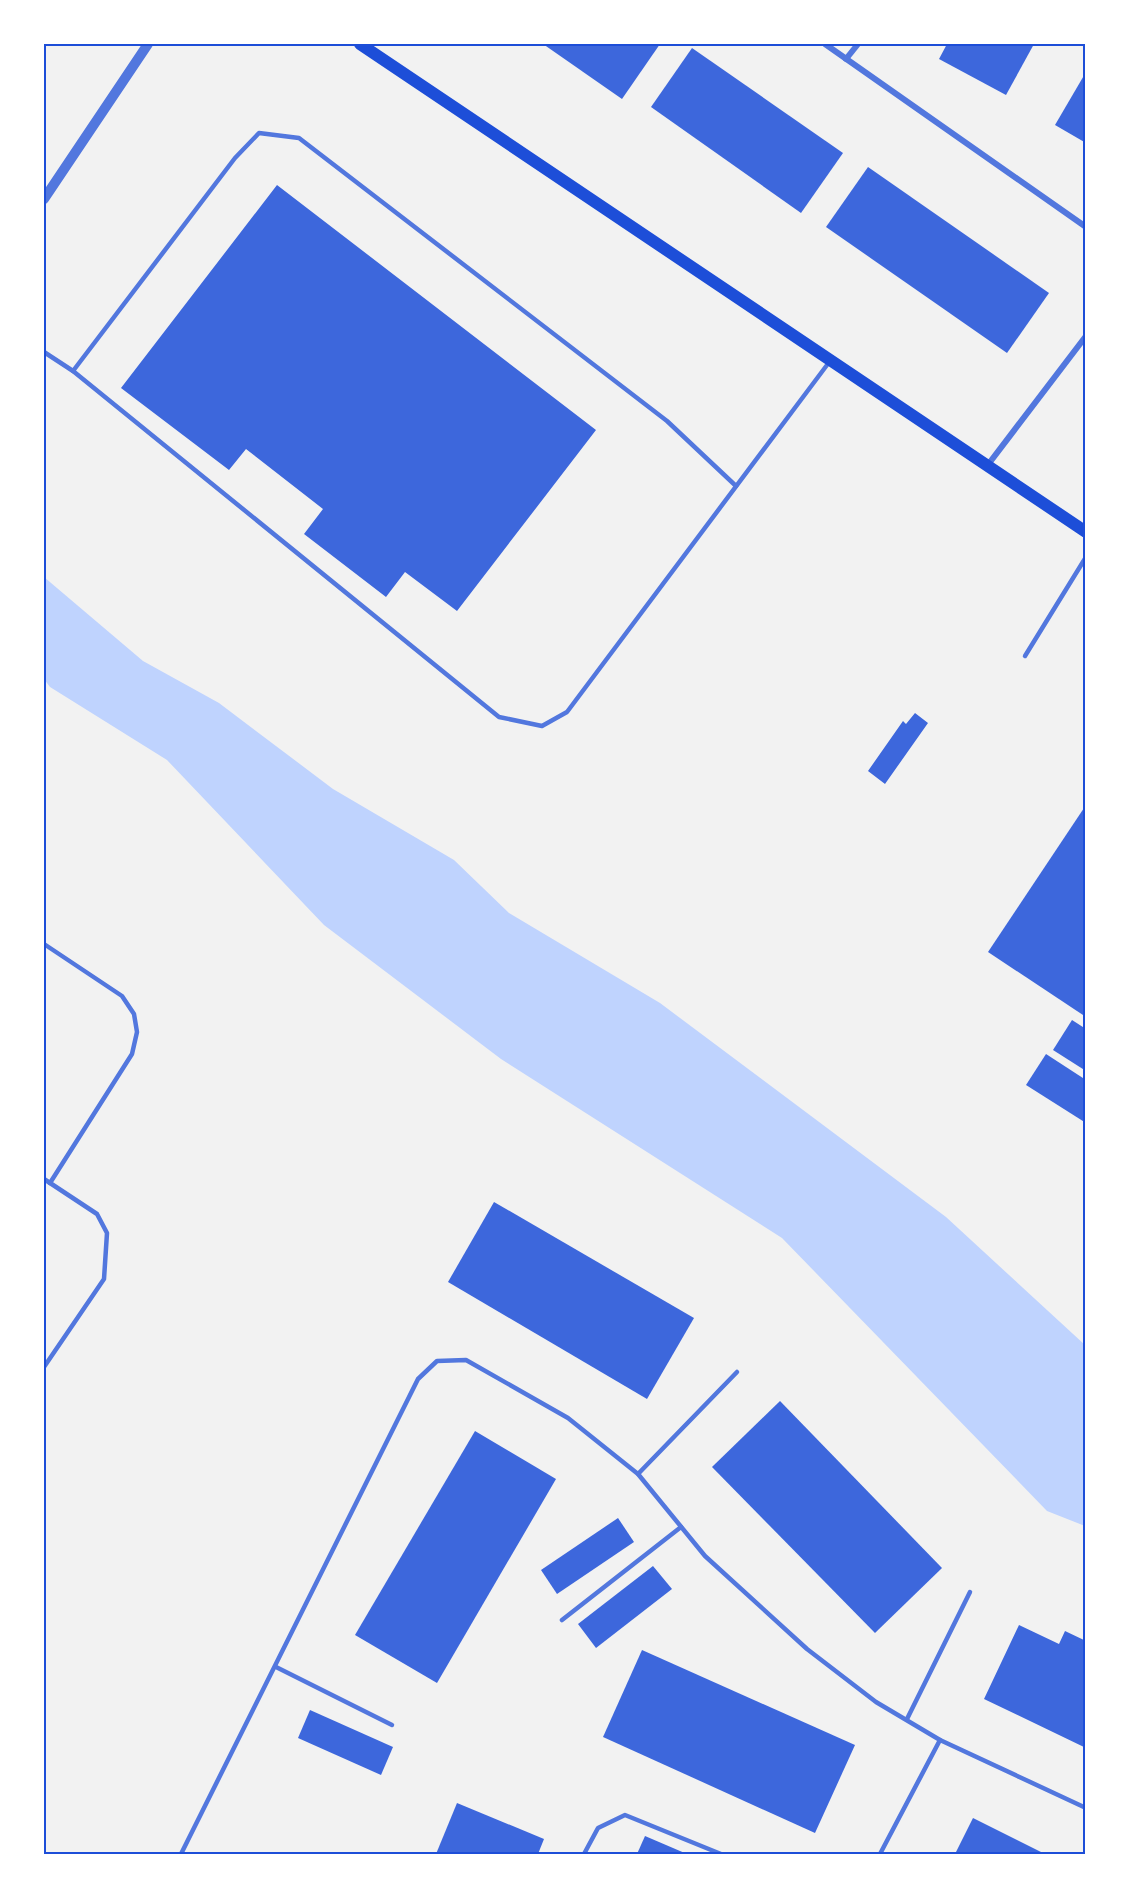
<svg xmlns="http://www.w3.org/2000/svg" width="1129" height="1898" font-family="Raleway,sans-serif">
<style>
.water{fill:#bfd3fe}
.building{fill:#3d67dc}
.lines{fill:none;stroke-linecap:round;stroke-linejoin:round}
.service{stroke:#5277de;stroke-width:4.5}
.minor{stroke:#5277de;stroke-width:6}
.tertiary{stroke:#5277de;stroke-width:10}
.secondary{stroke:#1d4ed8;stroke-width:12}
.neatline{fill:none;stroke:#1d4ed8;stroke-width:2}
</style>
<rect width="100%" height="100%" fill="#f2f2f2"/>
<polygon class="water" points="44,577 143,661 219,703 333,789 454,860 509,913 660,1003 946,1217 1085,1345 1085,1526 1047,1511 782,1238 501,1059 324,925 167,760 50,687 44,679"/>
<g class="building">
<polygon points="543,44 660,44 622,99"/>
<polygon points="947,44 1034,44 1006,95 939,59"/>
<polygon points="692,48 843,153 801,213 651,107"/>
<polygon points="1086,72 1086,143 1055,125"/>
<polygon points="868,167 1049,293 1007,353 826,227"/>
<polygon points="277,185 596,430 457,611 405,572 386,597 304,534 323,509 246,449 229,470 121,388"/>
<polygon points="915,713 928,723 885,784 868,771 903,721 906,724"/>
<polygon points="1086,805 1086,1017 988,952"/>
<polygon points="1072,1020 1086,1029 1086,1071 1053,1050"/>
<polygon points="1046,1054 1086,1080 1086,1123 1026,1085"/>
<polygon points="494,1202 694,1318 647,1399 448,1282"/>
<polygon points="780,1401 942,1568 875,1633 712,1467"/>
<polygon points="475,1431 556,1479 437,1683 355,1635"/>
<polygon points="618,1518 634,1542 557,1594 541,1570"/>
<polygon points="653,1566 672,1589 596,1648 578,1624"/>
<polygon points="1019,1625 1059,1644 1065,1631 1086,1641 1086,1748 984,1699"/>
<polygon points="642,1650 855,1745 815,1833 603,1737"/>
<polygon points="310,1710 393,1747 381,1775 298,1738"/>
<polygon points="457,1803 544,1839 538,1854 436,1854"/>
<polygon points="973,1818 1045,1854 955,1854"/>
<polygon points="645,1836 687,1854 637,1854"/>
</g>
<g class="lines">
<g class="service">
<polyline points="44,352 73,371 499,717 542,726 567,712 830,361"/>
<polyline points="73,371 235,158 259,133 299,138 667,421 736,486"/>
<polyline points="1025,656 1086,557"/>
<polyline points="44,944 122,996 134,1014 137,1032 132,1054 50,1183"/>
<polyline points="44,1179 97,1214 107,1233 104,1279 44,1367"/>
<polyline points="638,1474 737,1372"/>
<polyline points="562,1620 681,1527"/>
<polyline points="276,1667 392,1725"/>
<polyline points="907,1719 970,1592"/>
<polyline points="181,1854 418,1379 437,1361 466,1360 568,1418 638,1474 705,1556 807,1649 876,1702 940,1740 1086,1808"/>
<polyline points="584,1854 598,1828 625,1815 721,1854"/>
<polyline points="880,1854 940,1740"/>
</g>
<g class="minor">
<polyline points="825,44 1086,227"/>
<polyline points="846,59 858,44"/>
<polyline points="987,466 1086,336"/>
</g>
<polyline class="tertiary" points="44,199 148,44"/>
<polyline class="secondary" points="360,44 1086,532"/>
</g>
<rect width="1129" height="1898" fill="none" stroke="#ffffff" stroke-width="90"/>
<rect x="45" y="45" width="1039" height="1808" class="neatline"/>
</svg>
